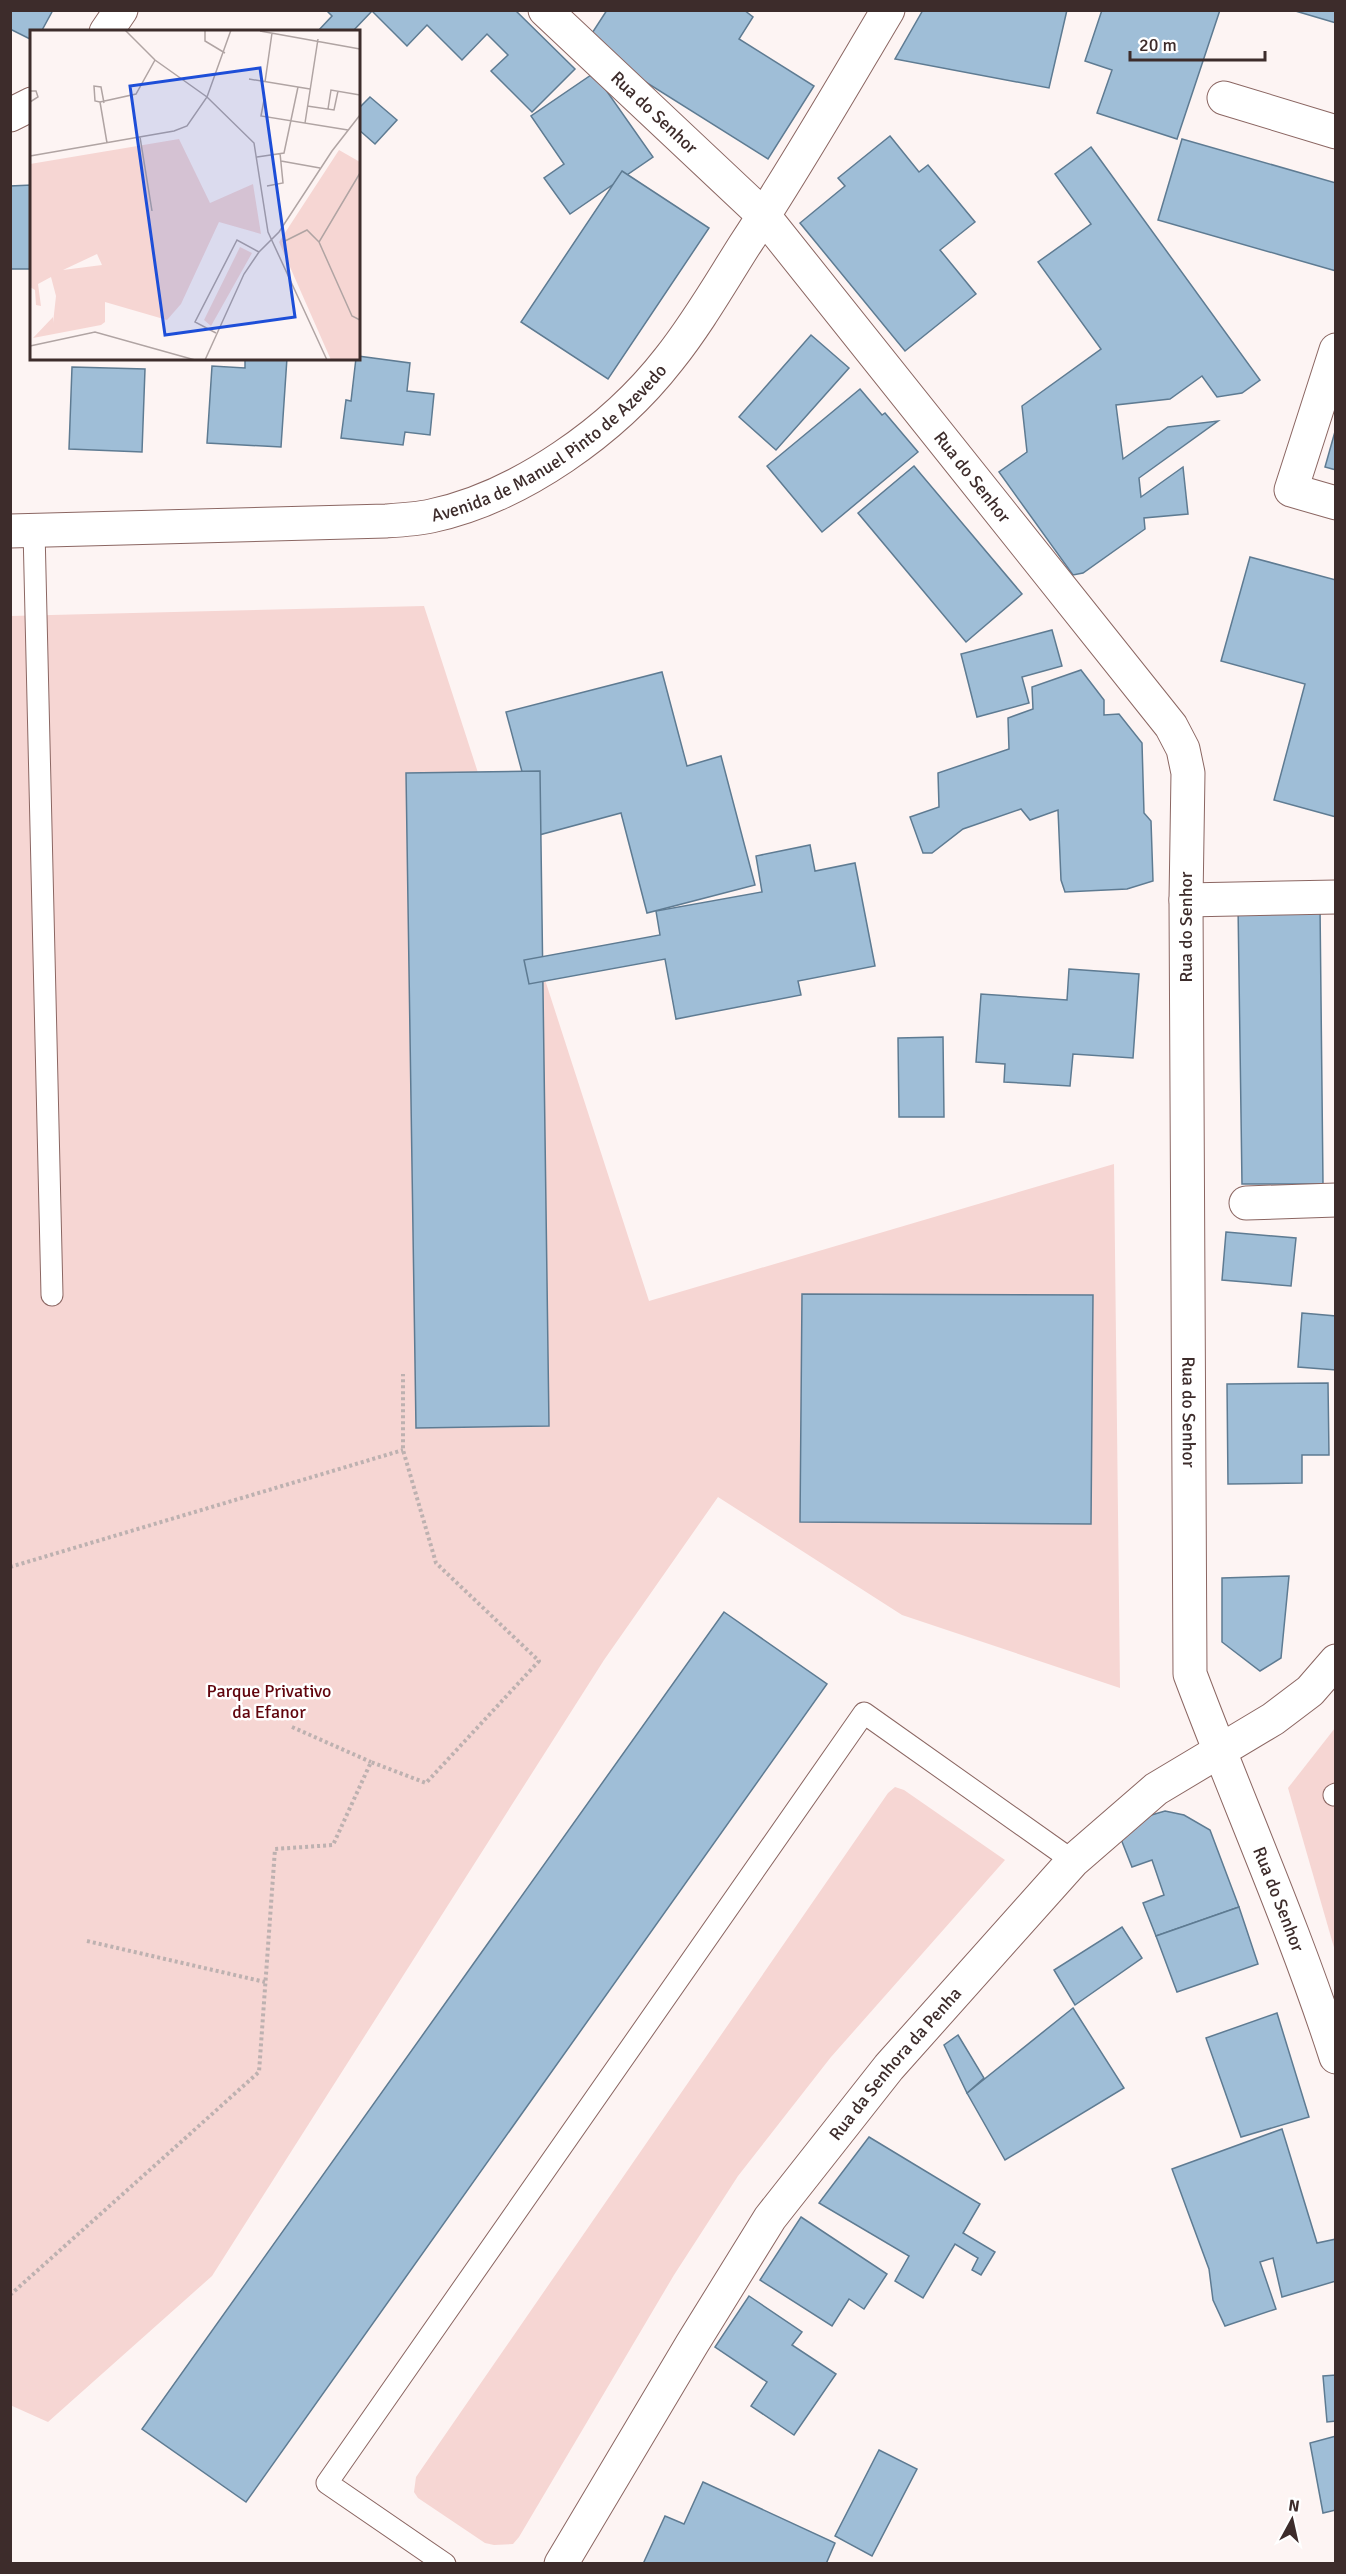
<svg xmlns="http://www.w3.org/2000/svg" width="1346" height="2574" font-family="Signika,sans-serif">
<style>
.green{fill:#f6d6d3}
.building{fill:#9fbed7;stroke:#5e7b92;stroke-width:1.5}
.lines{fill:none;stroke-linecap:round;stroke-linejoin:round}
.service-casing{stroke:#8b6662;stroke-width:23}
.minor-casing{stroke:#8b6662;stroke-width:35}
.tertiary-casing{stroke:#8b6662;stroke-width:35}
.path{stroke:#bdb1b0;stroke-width:4;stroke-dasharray:3 3;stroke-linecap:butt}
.service{stroke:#fff;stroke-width:21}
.minor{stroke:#fff;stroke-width:33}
.tertiary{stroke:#fff;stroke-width:33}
.labels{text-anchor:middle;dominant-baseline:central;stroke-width:5;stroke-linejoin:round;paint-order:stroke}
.street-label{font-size:18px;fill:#3d2c2b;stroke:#fff}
.park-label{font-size:18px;fill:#61050d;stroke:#fff}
.inset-road{fill:none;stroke:#b0a4a3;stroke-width:1.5}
.view{fill:#1d4ed8;fill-opacity:0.15;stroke:#1d4ed8;stroke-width:3}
.inset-edge{fill:none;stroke:#3d2c2b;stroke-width:3}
</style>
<rect width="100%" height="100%" fill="#fdf4f3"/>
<g class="green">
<polygon points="424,606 649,1301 1114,1164 1120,1688 902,1615 718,1497 604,1660 212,2276 48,2422 10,2405 10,616"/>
<polygon points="1335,1728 1335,1951 1288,1788"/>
<polygon points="895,1787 904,1790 1005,1860 831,2057 738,2176 674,2275 519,2537 513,2544 494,2545 485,2543 418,2498 414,2492 416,2477 888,1793"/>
</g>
<g class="building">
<polygon points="10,10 53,10 41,32 32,32 32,40 10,29"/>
<polygon points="326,10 515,10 575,69 532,112 491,71 508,55 487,34 462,60 427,25 407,46 372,11 352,32 317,32 332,16"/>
<polygon points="607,10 744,10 753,17 739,39 814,86 768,159 585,44"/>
<polygon points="923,10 1067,10 1049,88 895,59"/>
<polygon points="1102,10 1220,10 1177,139 1097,113 1112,70 1085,61"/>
<polygon points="1292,10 1336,10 1336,23"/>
<polygon points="594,73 653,157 570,214 544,178 564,164 531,116"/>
<polygon points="370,97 397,120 375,144 358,129 358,109"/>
<polygon points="890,136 919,172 928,165 975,222 940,250 976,294 905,351 800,223 845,186 838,178"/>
<polygon points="1182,139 1336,183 1336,271 1158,220"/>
<polygon points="1091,147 1260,380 1242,393 1217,397 1202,376 1170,399 1116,405 1123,459 1168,427 1218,421 1139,478 1141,497 1183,467 1188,514 1144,518 1145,529 1083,573 1073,575 999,472 1027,452 1022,406 1101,349 1038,262 1091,224 1055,174"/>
<polygon points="622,171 709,228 608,379 521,322"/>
<polygon points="32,185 32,269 10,269 10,186"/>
<polygon points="811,335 849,368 776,450 739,417"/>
<polygon points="358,356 410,363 407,391 434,394 430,435 405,432 403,445 341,438 346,400 351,401 356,358"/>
<polygon points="245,358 287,358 281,447 207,443 212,366 245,368"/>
<polygon points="72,367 145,369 142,452 69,449"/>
<polygon points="860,389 882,415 885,413 918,452 822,532 767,466"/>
<polygon points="1336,428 1336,470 1325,467"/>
<polygon points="914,466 1022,594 966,642 858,513"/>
<polygon points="1250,557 1336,580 1336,817 1274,800 1305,684 1221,661"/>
<polygon points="1052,630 1062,666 1022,677 1029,703 977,717 961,654"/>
<polygon points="1081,670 1104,700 1104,715 1119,714 1142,743 1144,813 1151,821 1153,881 1127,889 1065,892 1061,880 1058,810 1030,820 1021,809 963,829 932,853 923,853 910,817 939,807 938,773 1009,749 1008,718 1033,709 1032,687"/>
<polygon points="662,672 687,766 721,756 755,885 647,913 621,813 539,835 506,712"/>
<polygon points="540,771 549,1426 416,1428 406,773"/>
<polygon points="810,845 815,871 855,863 875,966 798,981 801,995 676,1019 665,959 529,984 524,960 660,935 656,911 762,892 756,856"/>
<polygon points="1238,905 1320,906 1323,1184 1242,1184"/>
<polygon points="1069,969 1139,974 1133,1058 1073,1054 1070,1086 1004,1082 1005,1064 976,1062 981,994 1067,1000"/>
<polygon points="943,1037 944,1117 899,1117 898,1038"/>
<polygon points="1226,1232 1296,1238 1291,1286 1222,1280"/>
<polygon points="802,1294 1093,1295 1091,1524 800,1522"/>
<polygon points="1302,1313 1336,1316 1336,1370 1298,1367"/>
<polygon points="1328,1383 1329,1455 1302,1455 1302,1483 1228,1484 1227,1384"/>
<polygon points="1289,1576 1281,1658 1260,1671 1222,1642 1222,1578"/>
<polygon points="724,1612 827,1684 246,2502 142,2429"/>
<polygon points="1165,1811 1184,1815 1210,1830 1239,1907 1156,1936 1143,1903 1164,1895 1152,1860 1132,1867 1119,1834 1148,1816"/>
<polygon points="1239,1907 1258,1964 1177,1992 1156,1936"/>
<polygon points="1122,1927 1142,1958 1075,2005 1054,1970"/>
<polygon points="1073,2008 1124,2088 1005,2160 967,2093"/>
<polygon points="1277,2013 1309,2117 1241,2137 1206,2038"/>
<polygon points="958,2035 984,2078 967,2093 944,2045"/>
<polygon points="1282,2129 1317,2243 1336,2239 1336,2281 1282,2297 1273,2258 1260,2262 1276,2309 1225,2326 1213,2300 1209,2269 1172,2169"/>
<polygon points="869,2137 980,2204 963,2233 995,2252 981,2275 972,2270 978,2258 955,2244 923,2298 895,2281 909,2256 819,2203"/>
<polygon points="801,2217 887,2274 864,2309 849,2299 832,2326 760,2280"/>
<polygon points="749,2296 802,2332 792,2345 836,2374 794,2435 751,2406 767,2382 715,2347"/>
<polygon points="1336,2375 1336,2421 1327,2422 1323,2376"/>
<polygon points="1336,2436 1336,2510 1323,2513 1310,2443"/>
<polygon points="879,2450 917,2469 872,2556 835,2536"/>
<polygon points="703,2482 835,2543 826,2564 643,2564 665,2516 684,2524"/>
</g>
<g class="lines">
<g class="service-casing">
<g id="service">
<polyline points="34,530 52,1295"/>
<polyline points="1334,1795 1336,1794"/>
<polyline points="445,2564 327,2483 864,1713 1073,1861"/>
</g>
</g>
<g class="minor-casing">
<g id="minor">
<path id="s1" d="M545,10L764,216"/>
<polyline points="106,32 121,10"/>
<polyline points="1224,98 1336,132"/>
<polyline points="10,115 32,104"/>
<polyline points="1336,350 1291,490 1336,503"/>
<polyline points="1186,900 1336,897"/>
<polyline points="1246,1203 1336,1200"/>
</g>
</g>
<g class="tertiary-casing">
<g id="tertiary">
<path id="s2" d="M764,216L1171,726L1183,749L1188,773L1186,900L1190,1674C1238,1802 1294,1927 1336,2057"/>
<path id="s3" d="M10,531L386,521C401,520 417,519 431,516C520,497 614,430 669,359C697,324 720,284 744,246C795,169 841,89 888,10"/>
<path id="s4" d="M561,2564L692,2344L770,2218L889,2067L1073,1861L1156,1789L1273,1719L1310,1691L1336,1661"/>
</g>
</g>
<g class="path">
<polyline points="10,1567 403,1450"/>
<polyline points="292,1727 371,1762"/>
<polyline points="87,1941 265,1982"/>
<polyline points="10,2295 259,2072 275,1849 333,1845 371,1762 426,1783 539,1661 436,1563 403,1450 403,1374"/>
</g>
<use href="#service" class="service"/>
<use href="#minor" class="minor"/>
<use href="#tertiary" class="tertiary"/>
</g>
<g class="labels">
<g class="street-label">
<text stroke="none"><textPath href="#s1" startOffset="150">Rua do Senhor</textPath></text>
<text stroke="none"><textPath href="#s3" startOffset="562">Avenida de Manuel Pinto de Azevedo</textPath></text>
<text stroke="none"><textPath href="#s2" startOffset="334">Rua do Senhor</textPath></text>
<text transform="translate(1186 927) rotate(-90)">Rua do Senhor</text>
<text stroke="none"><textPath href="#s2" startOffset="1342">Rua do Senhor</textPath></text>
<text stroke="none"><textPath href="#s2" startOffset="1846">Rua do Senhor</textPath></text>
<text stroke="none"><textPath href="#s4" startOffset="603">Rua da Senhora da Penha</textPath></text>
</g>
<g class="park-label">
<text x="269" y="1691">Parque Privativo<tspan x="269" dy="21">da Efanor</tspan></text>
</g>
</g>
<g transform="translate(30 30)">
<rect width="330" height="330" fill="#fdf4f3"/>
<path d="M149,109L180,173L223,154L231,204L189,192L151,274L137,290L75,272V292L71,295L3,308L23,287V293L26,266L21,247L8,254L11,276L6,275L5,260L0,257V134ZM67,224L72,235L33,240ZM309,120L330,132V330H301L249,212ZM210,217L222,223L181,296L174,290Z" fill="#f6d6d3" fill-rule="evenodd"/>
<path class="inset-road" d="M95,0L125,30L177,67L224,113L238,202L297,330M175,0V11L195,23M230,1L330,19M219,49L280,59M235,52L242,3M0,61H6L8,67L0,72M234,70L231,86L318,100M70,72L106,64L125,30M70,72L65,71L64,56L71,57L74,73M70,72L77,113M277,76L304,80L308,61M298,79L301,60L330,65M275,93L288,9M110,107L122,181M0,126L144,101L157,96L177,67L201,0M227,127L254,123L268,57M251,131L290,138M330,143L289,212L322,286L330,290M237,156L253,153L250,123M253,212L277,200L289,212M186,303L165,292L207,210L229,222M0,316L65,302L165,330M175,330L214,244L229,222L249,202L302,121L330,85"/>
<path class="view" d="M230,38L265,287L135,305L100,56Z"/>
<rect width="330" height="330" class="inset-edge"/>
</g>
<rect width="1346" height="2574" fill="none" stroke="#3d2c2b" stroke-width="24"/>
<g transform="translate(1292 2520) rotate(8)" stroke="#ffffff" stroke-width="4.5" paint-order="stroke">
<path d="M0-4.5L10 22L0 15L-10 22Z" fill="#3d2c2b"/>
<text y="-9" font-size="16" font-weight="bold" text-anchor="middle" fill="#3d2c2b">N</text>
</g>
<path d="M1130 51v9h135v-9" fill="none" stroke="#3d2c2b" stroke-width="3"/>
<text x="1139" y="51" font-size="18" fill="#3d2c2b" stroke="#ffffff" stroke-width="4.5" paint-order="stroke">20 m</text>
</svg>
